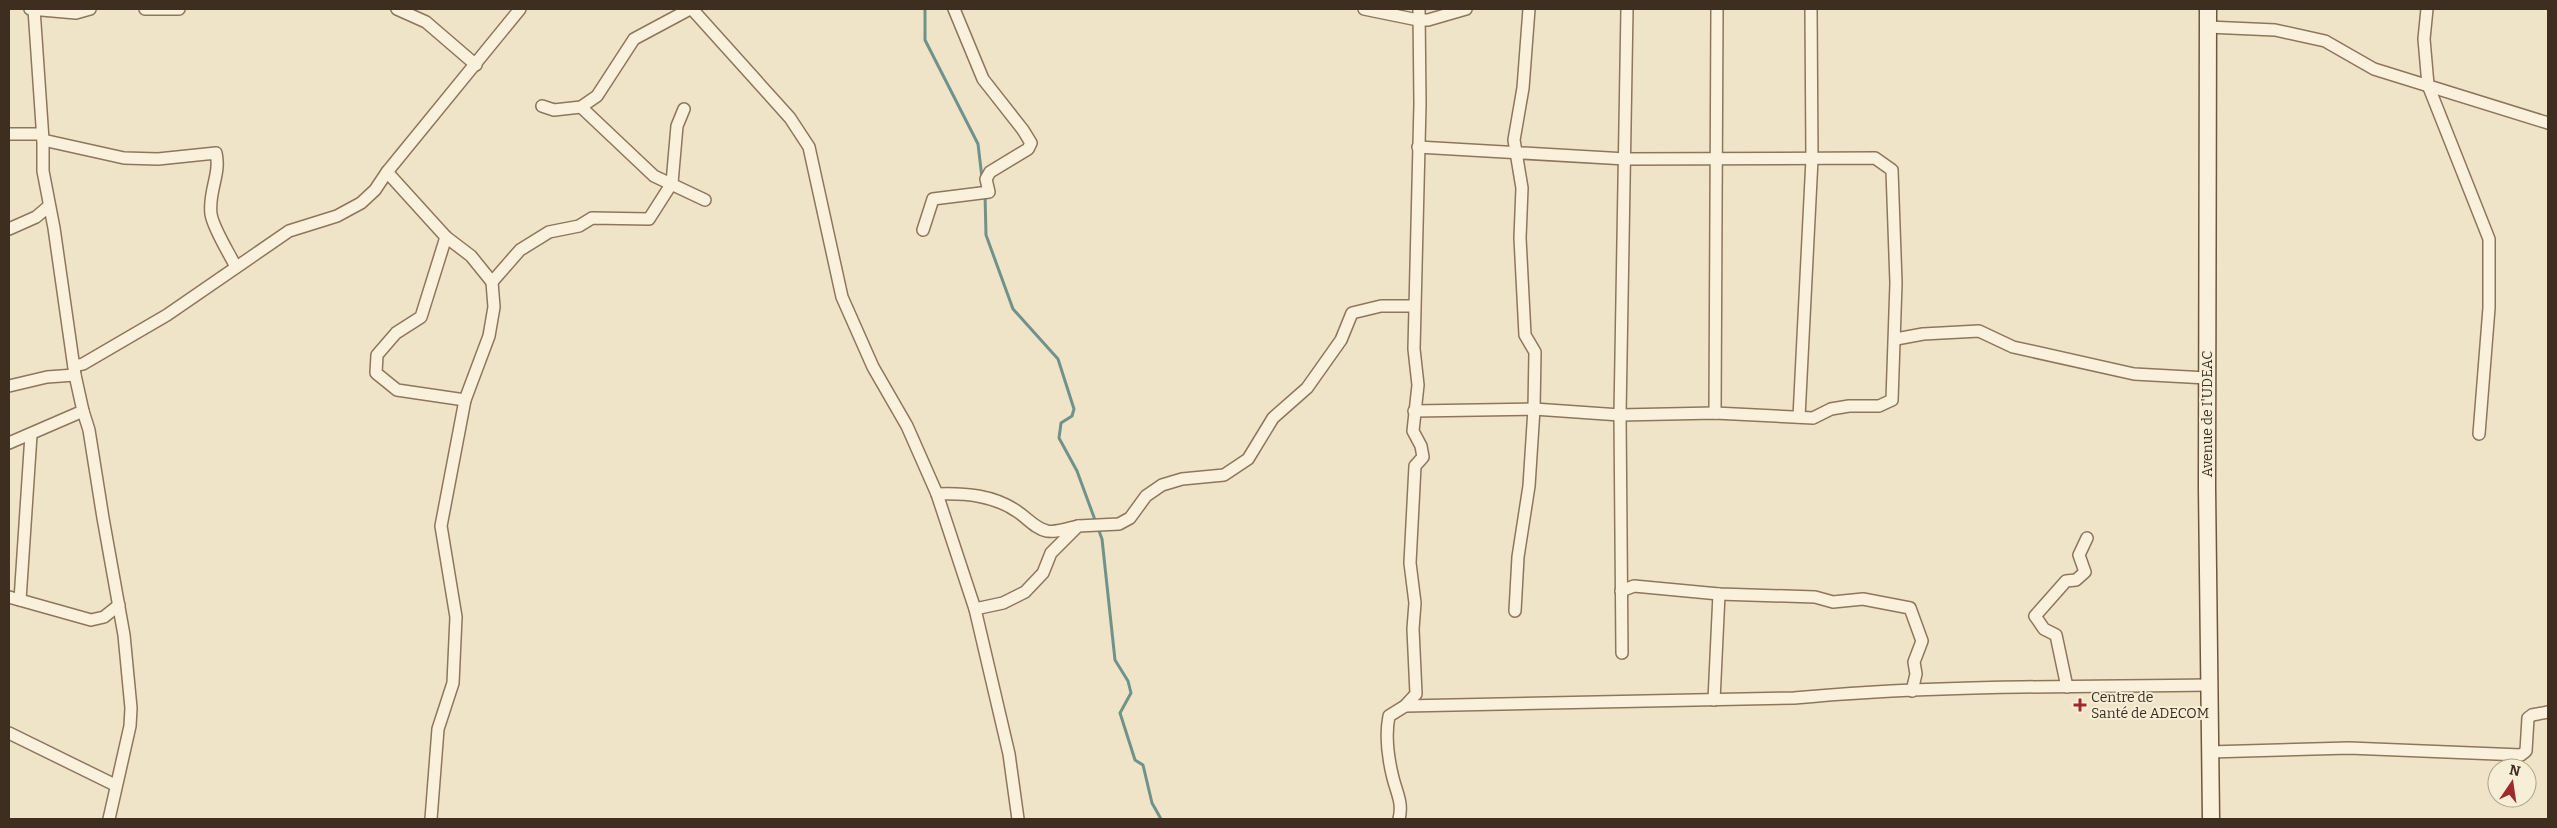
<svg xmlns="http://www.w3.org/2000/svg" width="2557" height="828" font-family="Bitter,serif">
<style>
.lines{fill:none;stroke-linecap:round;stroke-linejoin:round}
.stream{stroke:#6f938a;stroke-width:3}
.street-casing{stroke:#8d765c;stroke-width:14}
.secondary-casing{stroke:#6f573f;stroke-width:19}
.street{stroke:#faf1dc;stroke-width:11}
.secondary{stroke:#faf1dc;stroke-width:16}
.poi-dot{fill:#9e2a2b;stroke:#f7eed8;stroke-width:2}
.labels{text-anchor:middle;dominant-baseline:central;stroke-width:4;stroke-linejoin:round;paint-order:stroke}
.street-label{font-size:14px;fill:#3d2e20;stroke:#f7eed8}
.poi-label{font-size:14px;fill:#3d2e20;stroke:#f7eed8;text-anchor:start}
</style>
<rect width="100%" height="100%" fill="#f0e4c8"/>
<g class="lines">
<g class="stream">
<polyline points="925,9 925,40 978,144 982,178"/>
<polyline points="985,194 986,235 1013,309 1058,359 1074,409 1072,416 1061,423 1059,438 1077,471 1102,539 1115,660 1128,681 1131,693 1120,713 1135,760 1143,765 1152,803 1161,819"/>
</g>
<g class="street-casing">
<g id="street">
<polyline points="30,9 76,13 90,9"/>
<polyline points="34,9 43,140 43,171 54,228 75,375 83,411 89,430 103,518 124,635 131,708 130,726 109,819"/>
<polyline points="145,9 179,9"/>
<polyline points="397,9 426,22 476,65"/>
<polyline points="692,9 790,118 809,147 842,297 873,367 907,426 937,494 975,609 1009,754 1018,819"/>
<polyline points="1364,9 1418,20 1428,20 1466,9"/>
<polyline points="2427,9 2424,39 2428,85 2489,239 2489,308 2479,434"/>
<polyline points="2208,27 2275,30 2325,41 2374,69 2548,123"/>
<polyline points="542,106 554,110 581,107 597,96 634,39 690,9"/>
<polyline points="581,107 654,176 705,200"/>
<polyline points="9,134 42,134"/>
<path d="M43,140L124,158L158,159L216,153C221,174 208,192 211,214C213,228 229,253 236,267"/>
<polyline points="387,172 446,237 471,256 492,282 494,307 489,336 465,400 441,526 456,617 453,683 438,729 431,819"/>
<polyline points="9,229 36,217 49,206"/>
<polyline points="923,230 933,199 989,192 986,179 990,172 1028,149 1031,143 1023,130 983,79 954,9"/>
<polyline points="446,237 421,317 396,333 377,355 376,373 397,390 465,400"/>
<polyline points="492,282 520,250 549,232 579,226 592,218 649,219 672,183 677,126 684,109"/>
<polyline points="1896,339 1923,334 1979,331 2013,347 2134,374 2207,378"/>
<polyline points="74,366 83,364 167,315 289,231 337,216 361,203 375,190 387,172 520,9"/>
<polyline points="9,386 47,377 75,375"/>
<polyline points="1414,411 1534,409 1620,415 1715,413 1813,418 1831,409 1849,406 1879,406 1892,400 1896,283 1892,170 1875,158 1626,159 1418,147"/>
<polyline points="1715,413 1717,9"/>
<polyline points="1799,417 1812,159 1811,9"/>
<polyline points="9,443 83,411"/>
<path d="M937,494C965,493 994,495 1018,512C1027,518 1036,529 1047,531C1056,533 1069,528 1078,526"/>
<polyline points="1621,591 1634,586 1719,594 1815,597 1833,602 1863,599 1910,608 1922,641 1914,662 1916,674 1912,691"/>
<polyline points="9,597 91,620 104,617 119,605"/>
<polyline points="20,600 31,435"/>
<polyline points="975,609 1003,603 1025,592 1043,573 1051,553 1078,526 1119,524 1130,518 1146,496 1162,485 1182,479 1224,475 1248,459 1273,418 1307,388 1341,340 1352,313 1381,306 1414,306"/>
<polyline points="1515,611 1518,557 1529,486 1534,409 1535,352 1525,335 1520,238 1522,188 1514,140 1523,88 1529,9"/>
<polyline points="1622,653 1620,415 1627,9"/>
<polyline points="2067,687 2056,635 2044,629 2035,616 2066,581 2076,580 2085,572 2079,555 2087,538"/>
<polyline points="1714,700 1719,594"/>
<path d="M1405,706L1794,698C1931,685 2070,687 2208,685"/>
<polyline points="9,733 115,785"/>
<polyline points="2209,752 2349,748 2521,755 2526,751 2528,718 2532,715 2548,712"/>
<path d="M1399,819C1403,803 1397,794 1393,778C1388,758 1385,736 1389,716L1405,706L1416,694L1413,629L1415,603L1410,563L1415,466L1423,457L1421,446L1413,431L1418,385L1414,349L1420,104L1419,9"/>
</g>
</g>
<g class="secondary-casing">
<polyline id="secondary" points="2208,9 2207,488 2211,819"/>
</g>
<use href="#street" class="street"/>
<use href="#secondary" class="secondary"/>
</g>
<path class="poi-dot" d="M2077.5 697.5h5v5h5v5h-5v5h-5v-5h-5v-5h5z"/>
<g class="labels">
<g class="street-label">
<text transform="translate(2207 414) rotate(-90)">Avenue de I'UDEAC</text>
</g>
<g class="poi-label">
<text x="2091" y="697">Centre de<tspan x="2091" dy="16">Santé de ADECOM</tspan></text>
</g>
</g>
<rect width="2557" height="828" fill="none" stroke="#3d2e20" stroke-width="20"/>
<g transform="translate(2512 783) rotate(13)"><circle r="24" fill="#f7eed8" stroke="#ada18e"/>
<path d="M0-4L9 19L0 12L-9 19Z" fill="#9e2a2b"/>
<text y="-8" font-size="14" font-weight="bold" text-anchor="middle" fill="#3d2e20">N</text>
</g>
</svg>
